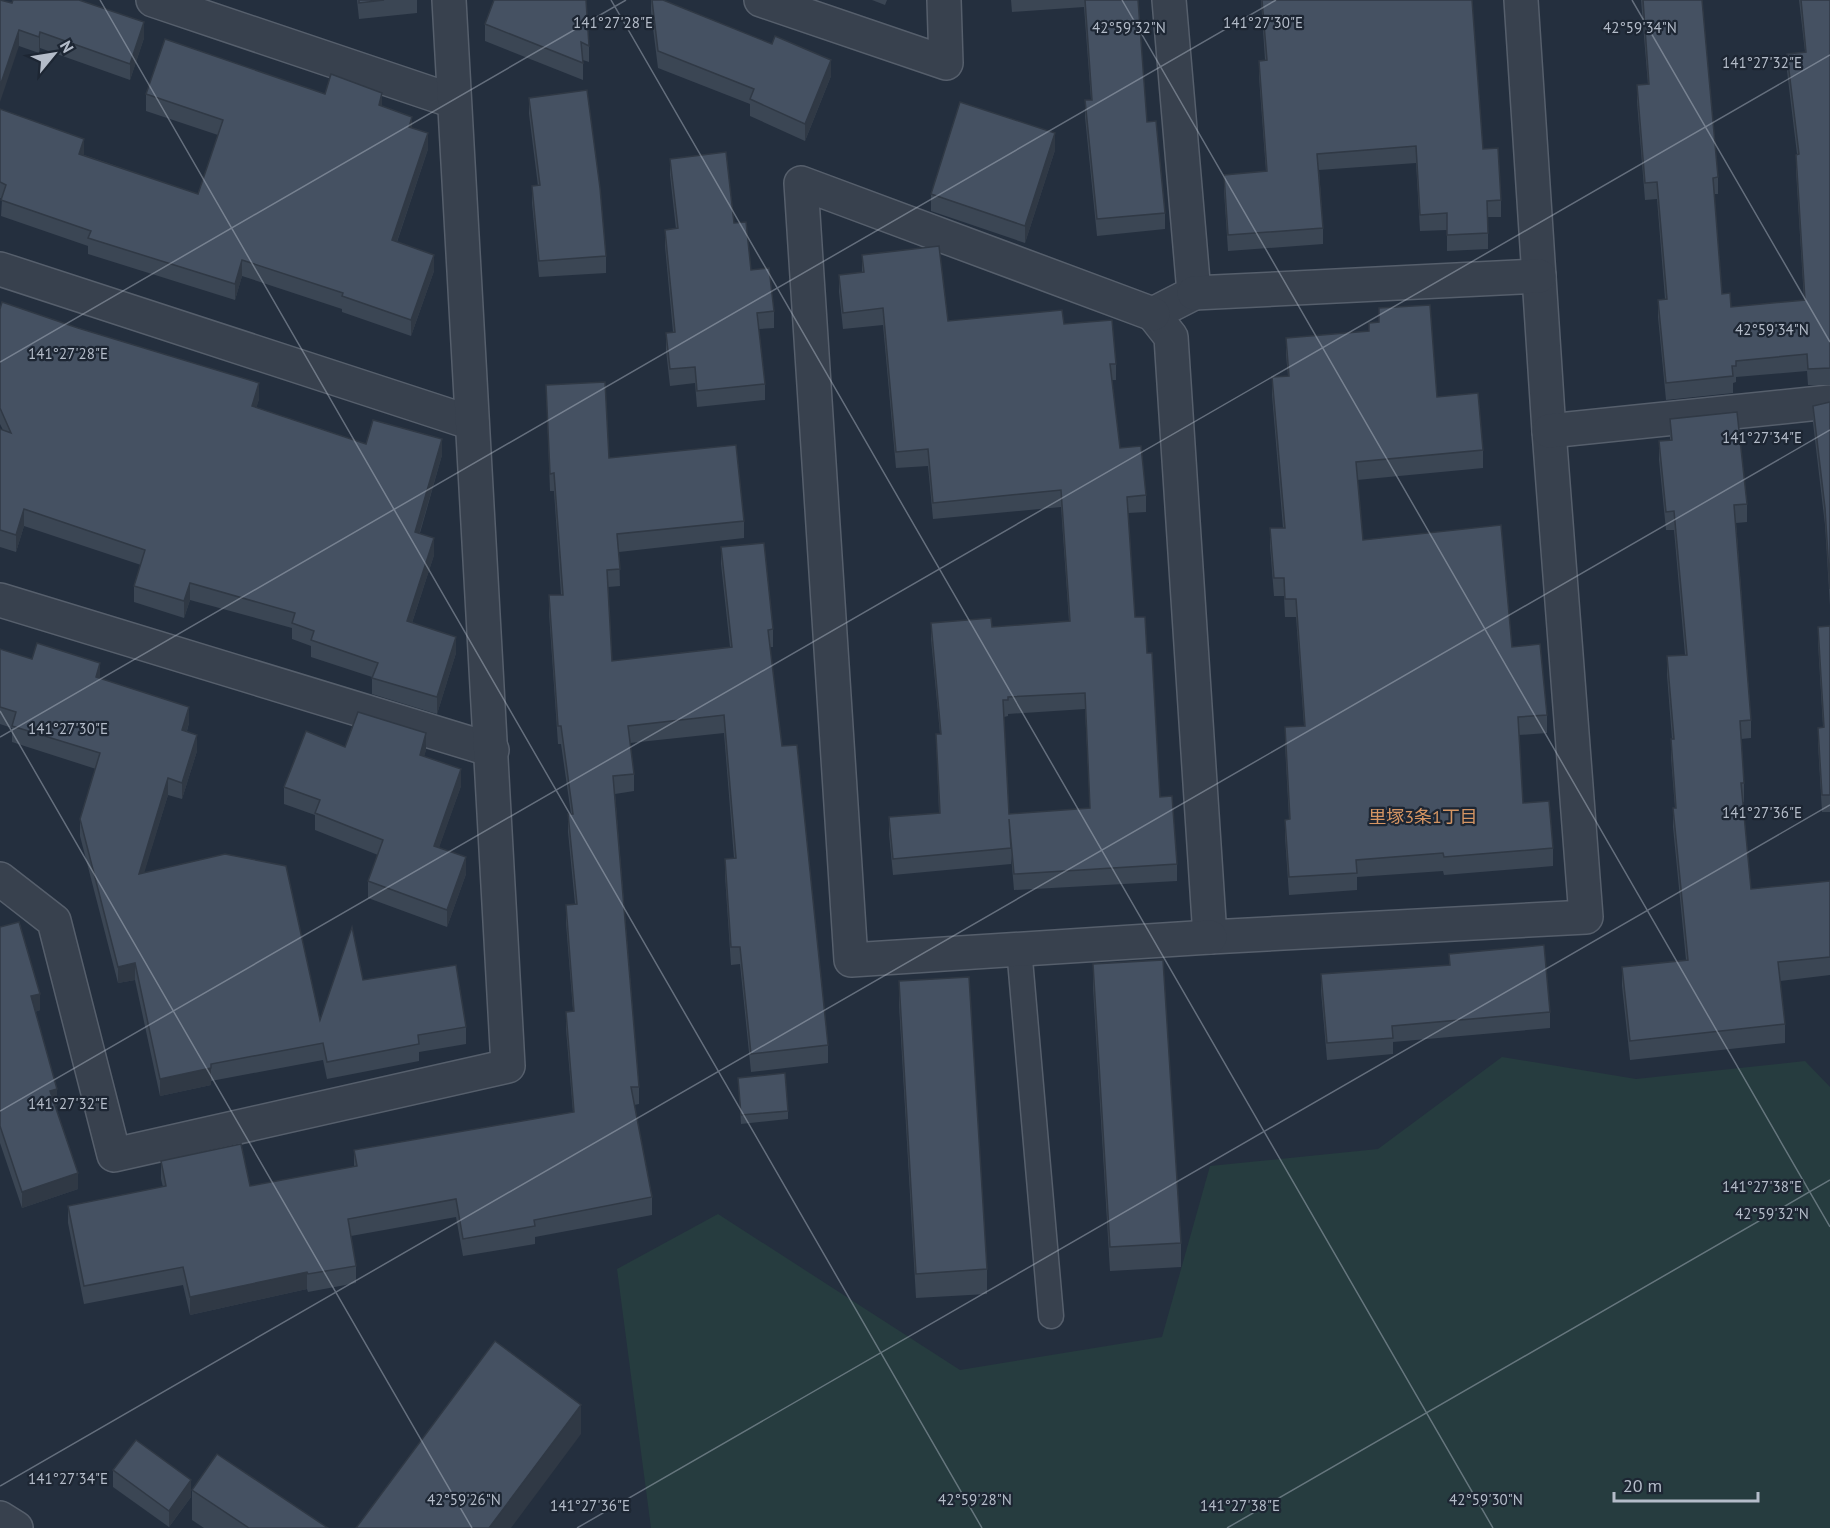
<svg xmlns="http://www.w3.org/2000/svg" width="1830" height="1528" font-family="'PT Sans','Noto Sans JP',sans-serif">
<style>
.green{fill:#263c3f}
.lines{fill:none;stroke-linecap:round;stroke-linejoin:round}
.service-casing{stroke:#565f6c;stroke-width:27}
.minor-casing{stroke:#565f6c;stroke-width:36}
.service{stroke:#38414e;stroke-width:24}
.minor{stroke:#38414e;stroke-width:33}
.wall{fill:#3b4654;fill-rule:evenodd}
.shaded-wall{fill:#303945}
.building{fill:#455162;stroke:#303945;stroke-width:1.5;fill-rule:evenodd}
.ticks{fill:none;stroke:#b4bcc9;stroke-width:1.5;stroke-opacity:0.45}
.labels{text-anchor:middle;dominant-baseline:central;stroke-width:4.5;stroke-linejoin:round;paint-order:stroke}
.neighbourhood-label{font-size:18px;fill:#d59563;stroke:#1d2633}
.ticks-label{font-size:15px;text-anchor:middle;fill:#b4bcc9;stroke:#1d2633;stroke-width:4.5;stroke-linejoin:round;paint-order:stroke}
</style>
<rect width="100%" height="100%" fill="#242f3e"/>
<polygon class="green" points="1502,1057 1636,1079 1805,1061 1830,1087 1830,1528 651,1528 617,1269 718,1214 960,1370 1162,1337 1210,1166 1378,1149"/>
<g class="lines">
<g class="service-casing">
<polyline id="service" points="1019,948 1051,1316"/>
</g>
<g class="minor-casing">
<g id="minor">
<polyline points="153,0 453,101"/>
<polyline points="761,0 946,63 944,0"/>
<polyline points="1169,0 1194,293 1153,314 1171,337 1210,937 1586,917 1549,431 1521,0"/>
<polyline points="0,269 472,423"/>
<polyline points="1194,293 1539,276"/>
<polyline points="1153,314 801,183 851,960 1210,937"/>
<polyline points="1549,431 1830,402"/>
<polyline points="0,600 492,750"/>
<polyline points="0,879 54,921 114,1155 508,1066 449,0"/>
<polyline points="0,1518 16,1528"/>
</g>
</g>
<use href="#service" class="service"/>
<use href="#minor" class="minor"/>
</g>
<g class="wall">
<polygon points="357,0 417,0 417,13 359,19"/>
<polygon points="494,0 589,46 589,62 583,60 583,80 485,41 485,24"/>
<polygon points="651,0 663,0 831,76 805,141 750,116 750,104 658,68 651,12"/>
<polygon points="872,0 887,0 885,5"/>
<polygon points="1011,0 1138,0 1147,122 1165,213 1165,229 1097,236 1085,117 1085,100 1091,100 1084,7 1012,12"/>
<polygon points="1261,0 1472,0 1483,149 1501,200 1501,217 1488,217 1488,249 1447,251 1447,230 1420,231 1416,163 1319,170 1323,228 1323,244 1228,251 1224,191 1224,175 1266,172 1259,77 1259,61 1265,60"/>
<polygon points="1641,0 1702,0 1718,177 1718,194 1714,194 1722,294 1731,307 1804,300 1796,171 1796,155 1797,154 1787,71 1787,54 1805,52 1799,0 1830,0 1830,385 1808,385 1807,371 1736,377 1736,382 1733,383 1733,393 1666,400 1658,317 1658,300 1665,299 1657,199 1645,200 1637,102 1637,85 1648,85"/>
<polygon points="12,3 144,38 130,80 40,48 39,53 19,46"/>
<polygon points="146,94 325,94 382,106 412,128 428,149 397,242 434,271 411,336 342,312 342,309 242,276 235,300 88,254 88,246 1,216 2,199 0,198 0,109 84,155 198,194 218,135 146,111"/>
<polygon points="529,98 606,256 606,273 539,277 532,203 532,186 538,186 529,114"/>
<polygon points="1055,150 1025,243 931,211 931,194"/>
<polygon points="670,159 734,223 751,270 774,311 774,328 759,329 765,384 765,400 697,407 695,383 670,386 666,350 666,333 673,332 665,246 665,230 676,229 670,175"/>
<path d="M862,255L948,321L1064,324L1116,364V380H1112L1120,448L1146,495V512L1128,513L1135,617L1160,797L1177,864V881L1014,890L1011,855V864L893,875L889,834V817L939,813L936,734H940L931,639V623L992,627L1069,621L1061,507L933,519L928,466L896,468L883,325L843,329L839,292V275L862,273ZM1085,709L1090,808L1009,814L1004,717L1008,716V714Z"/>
<polygon points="1379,308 1437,397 1483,450 1483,468 1357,480 1363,540 1512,647 1547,715 1547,733 1519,735 1523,803 1553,848 1553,866 1444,875 1443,871 1357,877 1357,890 1289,895 1285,837 1285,820 1289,819 1285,745 1285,727 1304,726 1296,617 1285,617 1284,596 1274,596 1270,546 1270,528 1283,528 1272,395 1272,377 1288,376 1286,355 1286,338 1369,331 1369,323 1379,322"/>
<polygon points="0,309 259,399 256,408 366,444 442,455 420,533 434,555 412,623 456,653 437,714 372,694 372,677 311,657 311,646 292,639 292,628 190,600 184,618 134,602 134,586 141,565 24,526 16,552 0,547 0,429 3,430 0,424"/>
<polygon points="546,385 609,458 744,521 744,538 619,552 620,586 608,587 612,661 730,647 721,564 721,547 773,629 773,647 770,647 782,746 828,1045 828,1063 751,1072 740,964 731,965 725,876 725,859 734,858 724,733 630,743 634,774 634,791 615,794 639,1087 639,1104 634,1105 652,1197 652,1215 535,1237 535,1244 463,1256 456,1217 351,1236 356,1266 356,1283 308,1292 307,1289 190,1315 183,1285 84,1304 68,1223 68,1206 163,1187 161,1179 161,1161 250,1186 354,1167 354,1150 573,1113 566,1029 566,1012 573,1011 566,923 566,905 575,904 568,832 568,814 571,814 561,744 558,744 549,613 549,595 561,595 554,491 550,491"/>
<polygon points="1830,402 1830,606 1825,525 1813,423 1813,406"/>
<polygon points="1670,419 1747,504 1747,522 1736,523 1751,720 1751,738 1741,739 1744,783 1744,802 1743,802 1751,889 1830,881 1830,975 1780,981 1785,1024 1785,1043 1630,1060 1622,986 1622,967 1686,960 1673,827 1673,808 1675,808 1671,758 1671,739 1672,739 1667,675 1667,656 1685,655 1674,530 1666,530 1659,460 1659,441 1670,440"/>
<polygon points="1830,626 1830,812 1822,812 1818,744 1818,728 1823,727 1818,643 1818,627"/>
<polygon points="0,649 32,659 100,678 189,723 187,731 197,751 182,799 168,795 144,872 320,1020 363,980 466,1027 466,1044 419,1052 419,1061 327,1079 323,1060 211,1081 211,1085 160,1096 135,980 118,983 80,836 80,819 96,769 12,742 12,728 0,724"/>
<polygon points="345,747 426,750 424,756 461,786 439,847 466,874 447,927 368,898 368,881 378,855 315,830 315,815 284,804 284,787"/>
<polygon points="0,927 40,1010 35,1012 57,1106 55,1106 78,1189 22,1208 0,1143"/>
<polygon points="1449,954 1550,1012 1550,1028 1393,1042 1393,1054 1327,1060 1321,991 1321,974 1449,965"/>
<polygon points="1093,964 1181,1243 1181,1267 1110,1271 1093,988"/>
<polygon points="899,981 987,1269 987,1294 916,1298 899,1005"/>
<polygon points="738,1078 788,1111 788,1119 741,1124"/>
<polygon points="113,1470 191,1497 169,1527 113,1487"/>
<polygon points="192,1490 328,1528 204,1528 192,1520"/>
</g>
<g class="shaded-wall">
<polygon points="144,22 144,38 130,80 130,64"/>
<polygon points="19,30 19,46 0,102 0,86"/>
<polygon points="40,32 40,48 39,53 39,37"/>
<polygon points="831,60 831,76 805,141 805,124"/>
<polygon points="382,93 382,109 379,105"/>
<polygon points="412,117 412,133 409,127"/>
<polygon points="428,133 428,149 392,256 392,240"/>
<polygon points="1055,133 1055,150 1025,243 1025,226"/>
<polygon points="84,139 84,155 79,154"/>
<polygon points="434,255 434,271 411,336 411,320"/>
<polygon points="242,260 242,276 235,300 235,284"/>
<polygon points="259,383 259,399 252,423 252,406"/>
<polygon points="442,439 442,455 415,548 415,532"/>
<polygon points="24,509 24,526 16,552 16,535"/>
<polygon points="434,538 434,555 407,638 407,621"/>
<polygon points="190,583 190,600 184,618 184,601"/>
<polygon points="456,637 456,653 437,714 437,697"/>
<polygon points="100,663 100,680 96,677"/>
<polygon points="189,707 189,723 182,746 182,730"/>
<polygon points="426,733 426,750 420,771 420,755"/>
<polygon points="197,735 197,751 182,799 182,783"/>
<polygon points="461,769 461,786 434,862 434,846"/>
<polygon points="168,778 168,795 139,890 139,874"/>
<polygon points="466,857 466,874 447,927 447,910"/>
<polygon points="135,963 135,980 118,983 118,967"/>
<polygon points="40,994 40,1010 31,1013 31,996"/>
<polygon points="211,1068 211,1085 160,1096 160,1079"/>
<polygon points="57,1089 57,1106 50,1108 50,1091"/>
<polygon points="78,1173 78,1189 22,1208 22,1192"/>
<polygon points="307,1272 307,1289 190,1315 190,1297"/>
<polygon points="581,1405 581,1434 511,1528 489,1528"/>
<polygon points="191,1480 191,1497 169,1527 169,1511"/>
</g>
<g class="building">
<polygon points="0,0 12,3 13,0 79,0 144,22 130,64 40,32 39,37 19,30 0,86"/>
<polygon points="359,0 384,0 359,3"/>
<polygon points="494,0 586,0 589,46 581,42 583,63 485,24"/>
<polygon points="652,0 663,0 772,44 775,36 831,60 805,124 750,99 754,89 658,51"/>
<polygon points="1085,0 1138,0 1147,122 1156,121 1165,213 1097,219 1085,100 1092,100"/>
<polygon points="1262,0 1472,0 1483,149 1498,148 1501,200 1487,201 1488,233 1447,235 1447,213 1420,215 1416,146 1317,154 1323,228 1228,235 1224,175 1267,171 1259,61 1267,60"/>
<polygon points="1643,0 1702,0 1718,177 1713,178 1722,294 1730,293 1731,307 1805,300 1796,155 1799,154 1787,54 1806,52 1801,0 1830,0 1830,368 1808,369 1807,354 1736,361 1736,366 1732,366 1733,376 1666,383 1658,300 1667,299 1657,182 1645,183 1637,85 1649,84"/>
<polygon points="165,39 325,94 331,74 382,93 379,105 412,117 409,127 428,133 392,240 434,255 411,320 342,296 343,293 242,260 235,284 88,238 91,231 1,200 6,185 0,182 0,109 84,139 79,154 198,194 223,120 146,94"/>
<polygon points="587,90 600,188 606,256 539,261 532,186 540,185 529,98"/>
<polygon points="960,102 1055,133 1025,226 931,194"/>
<polygon points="726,152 734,223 746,222 751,270 769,268 774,311 757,313 765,384 697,391 695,367 670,369 666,333 675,332 665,230 678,228 670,159"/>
<path d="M939,246L948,321L1062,310L1064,324L1112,320L1116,364H1110L1120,448L1141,446L1146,495L1127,497L1135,617H1145L1147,653H1152L1160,797L1172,796L1177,864L1014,874L1009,819L1011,848L893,859L889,817L940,813L936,734H941L931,623L991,618L992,627L1070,621L1061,490L933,503L928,449L896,452L883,308L843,313L839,275L864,272L862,255ZM1085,693L1090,808L1009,814L1003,700H1008V697Z"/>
<polygon points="2,302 78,328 259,383 252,406 366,444 373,420 442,439 415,532 434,538 407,621 456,637 437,697 372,678 378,663 311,640 314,631 292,623 295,613 190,583 184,601 134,586 145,550 24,509 16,535 0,530 0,429 11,433 0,408 0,309"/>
<polygon points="1430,305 1437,397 1478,393 1483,450 1356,462 1363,540 1501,525 1512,647 1540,644 1547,715 1518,717 1523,803 1549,801 1553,848 1444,857 1443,853 1356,860 1357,873 1289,877 1285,820 1290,819 1285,727 1305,726 1296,599 1285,599 1284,578 1274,578 1270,528 1285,528 1272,377 1289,376 1286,338 1369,331 1369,323 1379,322 1379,308"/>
<polygon points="605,382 609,458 736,445 744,521 617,534 620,569 607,570 612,661 732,647 721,547 764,543 773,629 768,630 782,746 797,745 828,1045 751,1054 740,947 731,947 725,859 736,858 724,715 628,726 634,774 613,776 639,1087 631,1087 652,1197 534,1220 535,1226 463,1239 456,1199 348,1219 356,1266 308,1274 307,1272 190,1297 183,1267 84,1286 68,1206 166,1186 161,1161 241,1144 250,1186 357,1166 354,1150 574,1112 566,1012 574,1011 566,905 577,904 568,814 573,814 561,726 558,726 549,595 563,595 554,473 550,474 546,385"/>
<polygon points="1830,402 1830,589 1825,508 1813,406"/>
<polygon points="1737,412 1747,504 1734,505 1751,720 1740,721 1744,783 1741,783 1751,889 1830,881 1830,957 1778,962 1785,1024 1630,1041 1622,967 1688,960 1673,808 1676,808 1671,739 1674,739 1667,656 1687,655 1674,511 1666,512 1659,441 1672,440 1670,419"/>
<polygon points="1830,626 1830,795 1822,795 1818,728 1824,727 1818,627"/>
<polygon points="37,643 100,663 96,677 189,707 182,730 197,735 182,783 168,778 139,874 225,854 286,866 320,1020 352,927 363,980 456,965 466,1027 418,1035 419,1044 327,1062 323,1043 211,1064 211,1068 160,1079 135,963 118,967 80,819 100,753 12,726 16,712 0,707 0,649 32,659"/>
<polygon points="358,712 426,733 420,755 461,769 434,846 466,857 447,910 368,881 383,840 315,813 320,800 284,787 306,731 345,747"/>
<polygon points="19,922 40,994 31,996 57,1089 50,1091 78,1173 22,1192 0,1126 0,927"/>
<polygon points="1544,945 1550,1012 1392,1026 1393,1038 1327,1043 1321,974 1450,965 1449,954"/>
<polygon points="1163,960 1181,1243 1110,1247 1093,964"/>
<polygon points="969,977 987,1269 916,1274 899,981"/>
<polygon points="785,1073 788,1111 741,1115 738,1078"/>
<polygon points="495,1341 581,1405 489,1528 356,1528"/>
<polygon points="136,1440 191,1480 169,1511 113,1470"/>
<polygon points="217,1454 328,1528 249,1528 192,1490"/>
</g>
<path class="ticks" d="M100,0L982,1528M611,0L1493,1528M1122,0L1830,1227M1632,0L1830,342M0,362L626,0M0,711L472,1528M0,737L1276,0M0,1111L1830,55M0,1486L1830,430M577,1528L1830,805M1227,1528L1830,1180"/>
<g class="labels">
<g class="neighbourhood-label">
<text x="1423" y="816">里塚3条1丁目</text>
</g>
</g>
<g class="ticks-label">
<text x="613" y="28">141°27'28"E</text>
<text x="1263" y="28">141°27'30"E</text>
<text x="1129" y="33">42°59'32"N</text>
<text x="1640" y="33">42°59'34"N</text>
<text x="1762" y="68">141°27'32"E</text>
<text x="1772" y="335">42°59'34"N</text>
<text x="68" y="359">141°27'28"E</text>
<text x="1762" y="443">141°27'34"E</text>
<text x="68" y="734">141°27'30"E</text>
<text x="1762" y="818">141°27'36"E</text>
<text x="68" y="1109">141°27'32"E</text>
<text x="1762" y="1192">141°27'38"E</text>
<text x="1772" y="1219">42°59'32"N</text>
<text x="68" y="1484">141°27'34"E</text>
<text x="464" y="1505">42°59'26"N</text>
<text x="975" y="1505">42°59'28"N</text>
<text x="1486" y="1505">42°59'30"N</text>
<text x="590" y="1511">141°27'36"E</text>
<text x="1240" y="1511">141°27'38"E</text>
</g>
<g transform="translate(54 54) rotate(60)" stroke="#1d2633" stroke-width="4.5" paint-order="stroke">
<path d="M0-4.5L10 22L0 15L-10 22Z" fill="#b4bcc9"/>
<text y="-9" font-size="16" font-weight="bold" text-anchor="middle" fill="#b4bcc9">N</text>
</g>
<path d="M1614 1492v9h144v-9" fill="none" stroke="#b4bcc9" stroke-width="3"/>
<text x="1623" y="1492" font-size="18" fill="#b4bcc9" stroke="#1d2633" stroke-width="4.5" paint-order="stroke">20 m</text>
</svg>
